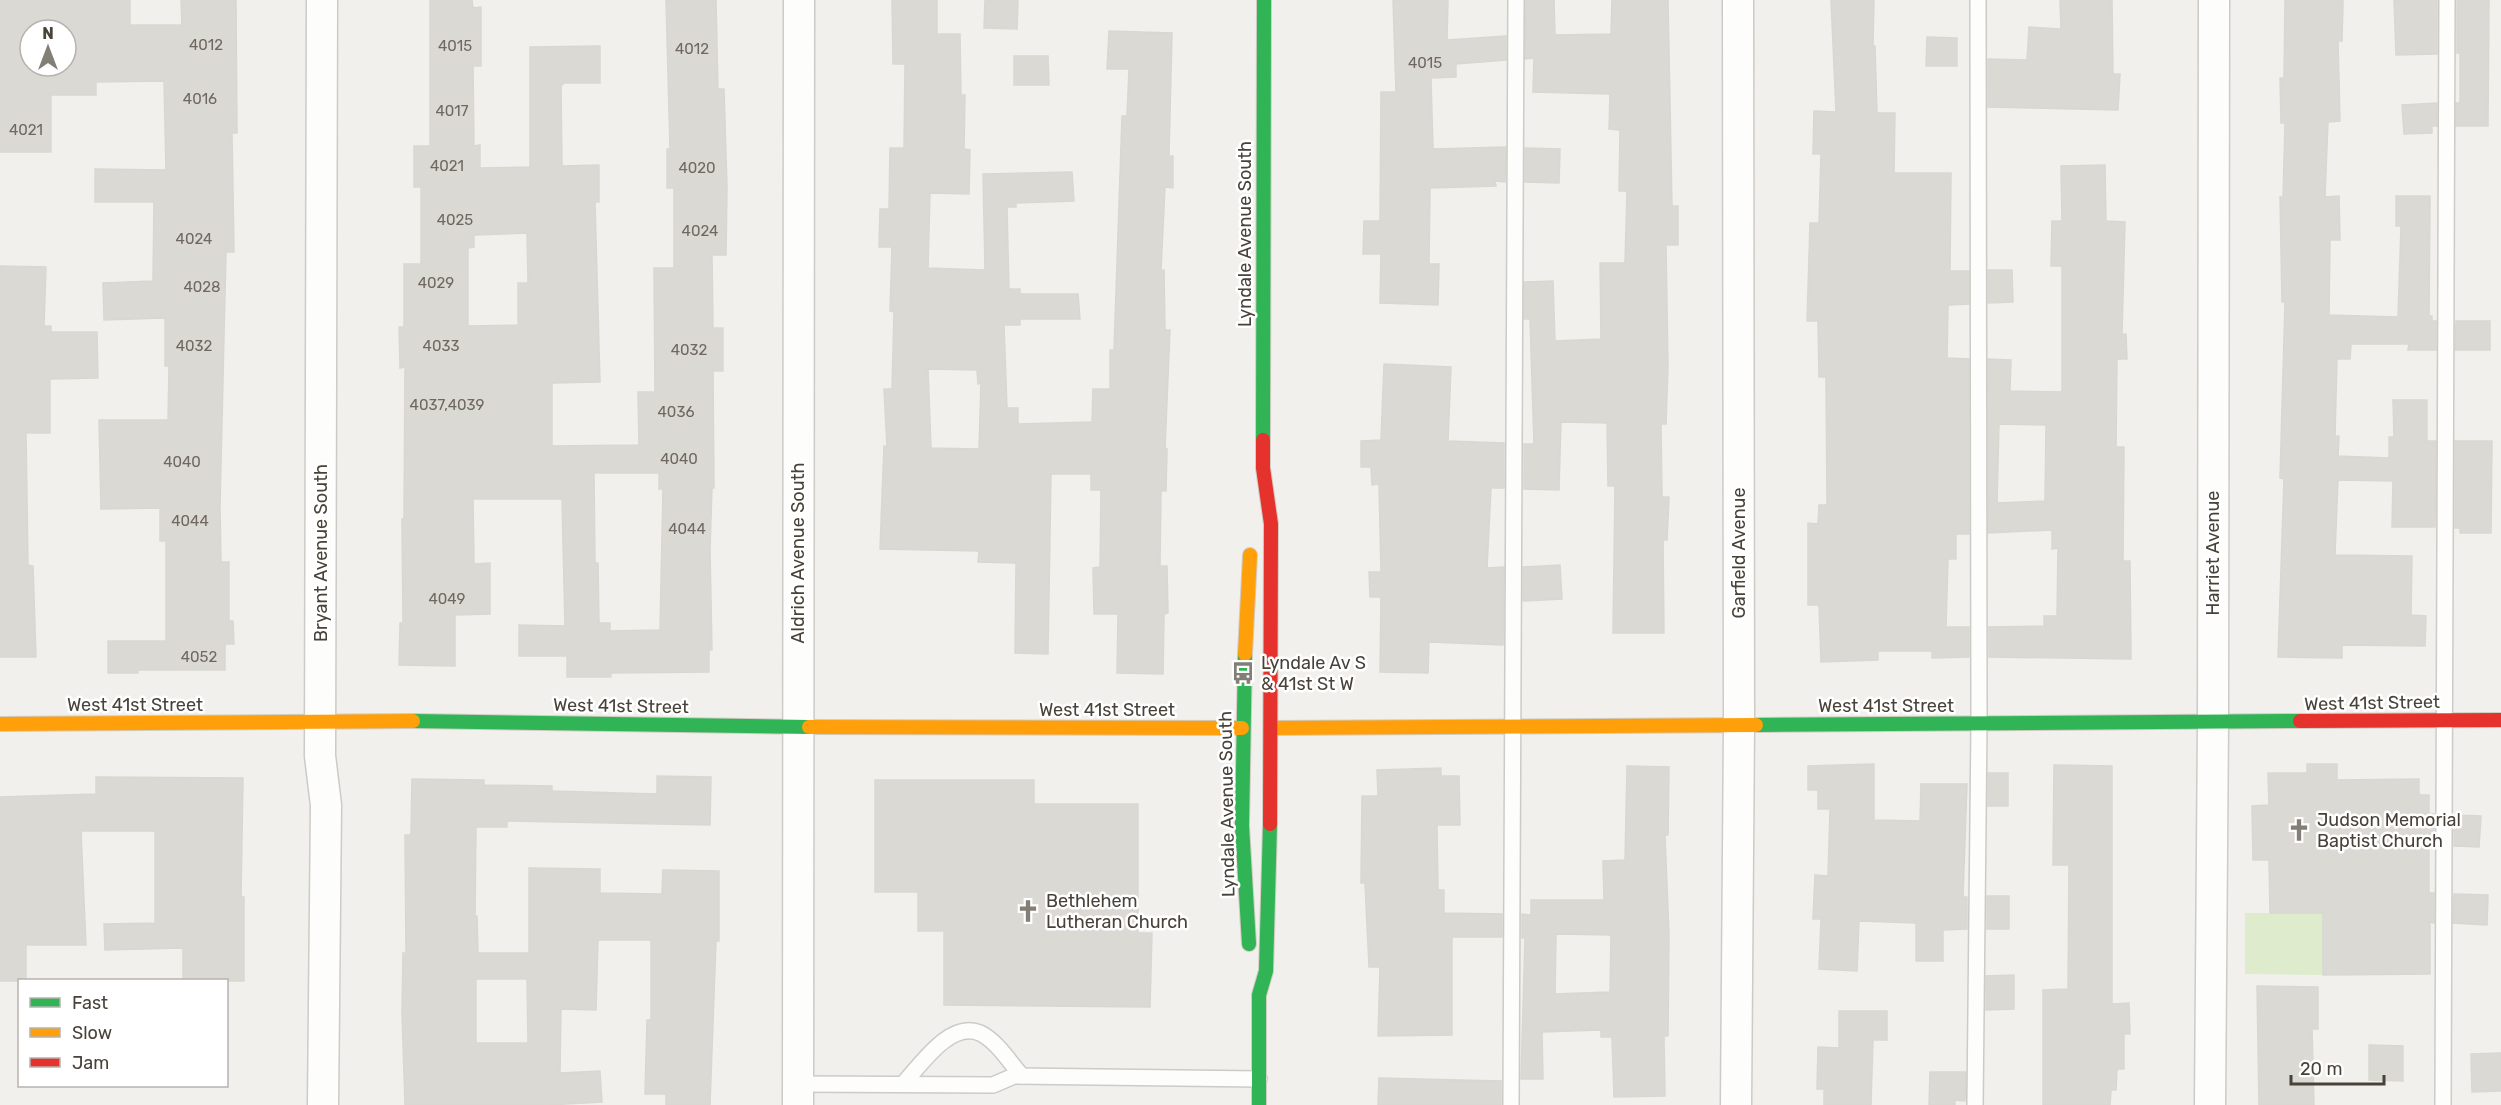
<svg xmlns="http://www.w3.org/2000/svg" width="2501" height="1105" font-family="Rubik,sans-serif">
<style>
.green{fill:#deebcd}
.building{fill:#dbd9d4;stroke:#d9d7d2;stroke-width:1.5;fill-rule:evenodd}
.lines{fill:none;stroke-linecap:round;stroke-linejoin:round}
.lane-casing{stroke:#cdcbc7;stroke-width:18}
.street-casing{stroke:#cdcbc7;stroke-width:33}
.fast-casing{stroke:#d0cdc3;stroke-width:16}
.slow-casing{stroke:#d0cdc3;stroke-width:16}
.jam-casing{stroke:#d0cdc3;stroke-width:16}
.lane{stroke:#fdfdfc;stroke-width:15}
.street{stroke:#fdfdfc;stroke-width:30}
.fast{stroke:#30b455;stroke-width:14}
.slow{stroke:#ff9f0a;stroke-width:14}
.jam{stroke:#e5322d;stroke-width:14}
.labels{text-anchor:middle;dominant-baseline:central;stroke-width:5;stroke-linejoin:round;paint-order:stroke}
.number-label{font-size:15px;fill:#6e6860}
.street-label{font-size:18px;fill:#484238;stroke:#fff}
.poi-label{font-size:18px;fill:#484238;stroke:#fff;text-anchor:start}
</style>
<rect width="100%" height="100%" fill="#f1f0ec"/>
<polygon class="green" points="2245,913 2323,913 2323,975 2245,974"/>
<g class="building">
<path d="M0,0H130V25H182L181,0H236L237,133H232L234,252H226L220,507L221,562H229V621H233L234,644H225V670H138V673H108V641H166V541H160V508L101,509L99,420H168L169,366H165V318L104,320L103,283L153,281L154,202H95V169L166,170L164,81L96,82V95H51V152H0ZM30,30H66V66H30Z"/>
<path d="M430,0H472L473,8L481,7V66H473L474,146L480,145V168L530,167V47L600,46V83H564L561,86L562,166L599,165V202H595L600,382L552,383V446L639,445L638,392H655L654,268H674V188H667V149H670L666,0H716L718,89H724L727,187L726,255H712L713,328H723V371H713L714,488H712L710,550L712,650H709V672L611,673V677H567V656H519V625L565,626L562,499H473L474,564L490,563V614L455,615V666L399,665L400,623H403L402,519H404L405,367L400,368L399,327H404V264H421V187H414V146H430ZM527,233L528,283H518V325L468,326V248L474,247V235ZM594,473H659V489H663L660,630L610,631V623H599L598,563H595Z"/>
<path d="M892,0H937V34H960L961,95H965L964,149L970,150L969,194L930,193L928,268L985,270L983,174L1072,172L1074,201L1016,203V207H1007L1009,289H1020V294H1078L1080,319H1020V325H1004L1007,408H1018V424L1092,422L1093,389H1110V350H1114L1122,116H1127L1129,69H1107L1109,31L1172,33L1169,156H1173V188L1165,187L1161,270H1164L1165,330H1170L1165,449H1167L1166,491H1161L1160,566H1167L1168,613L1164,614L1163,674L1117,673L1118,614H1094L1093,568L1100,567L1101,490H1091V474H1051L1048,654L1015,653L1016,563L978,562L979,551L880,549L884,446L887,447L884,389H892L894,312L890,311L892,247H879L880,209H889L890,148H904L905,64H893ZM928,369L977,370L978,384L981,383L979,449L931,448Z"/>
<polygon points="985,0 1018,0 1017,29 984,28"/>
<polygon points="1393,0 1448,0 1447,40 1506,36 1506,60 1456,64 1456,77 1431,78 1433,149 1506,147 1505,182 1495,181 1496,186 1430,188 1429,264 1439,264 1438,305 1380,303 1381,254 1363,254 1364,221 1380,221 1381,92 1396,92"/>
<polygon points="1526,0 1554,0 1555,35 1611,34 1612,0 1668,0 1672,206 1678,206 1678,245 1666,245 1668,365 1666,424 1661,424 1662,497 1669,497 1667,540 1663,540 1664,633 1613,633 1615,486 1608,486 1607,423 1561,422 1559,490 1524,489 1524,444 1534,444 1530,319 1524,319 1524,282 1553,281 1555,341 1601,339 1600,263 1625,263 1627,191 1619,191 1620,130 1609,129 1610,94 1533,92 1534,58 1525,59"/>
<polygon points="1831,0 1874,0 1873,46 1875,46 1877,113 1895,113 1894,173 1951,173 1950,271 1969,271 1969,304 1948,305 1947,358 1969,359 1969,534 1956,534 1956,559 1948,559 1946,627 1969,627 1969,657 1932,658 1932,651 1878,651 1878,660 1821,662 1819,605 1808,605 1808,523 1818,524 1819,505 1827,505 1826,377 1819,377 1818,321 1807,321 1810,223 1819,223 1821,154 1813,154 1814,111 1836,112"/>
<polygon points="2060,0 2112,0 2113,74 2120,74 2118,110 1988,107 1988,59 2027,60 2029,27 2061,29"/>
<polygon points="2285,0 2343,0 2342,41 2338,41 2340,121 2328,122 2325,197 2339,196 2340,240 2330,240 2329,315 2398,317 2401,226 2396,226 2396,196 2430,196 2429,316 2432,316 2432,321 2436,321 2436,350 2408,350 2409,344 2351,344 2350,359 2337,359 2335,436 2339,436 2338,456 2389,458 2389,437 2394,437 2393,400 2427,400 2427,441 2436,441 2435,527 2392,527 2393,481 2338,480 2335,555 2412,556 2411,615 2426,616 2425,646 2342,645 2342,658 2278,657 2284,479 2280,478 2285,302 2282,302 2280,197 2283,197 2285,123 2281,123 2280,78 2284,78"/>
<polygon points="2394,0 2437,0 2437,54 2396,55"/>
<polygon points="2457,0 2489,0 2488,126 2456,126 2456,103 2460,103 2460,53 2457,53"/>
<polygon points="1927,37 1957,38 1957,66 1926,66"/>
<polygon points="1014,56 1048,56 1049,85 1014,85"/>
<polygon points="2437,103 2437,126 2432,126 2432,133 2404,134 2402,105"/>
<polygon points="1525,148 1560,149 1559,183 1525,182"/>
<path d="M2105,165L2106,221L2125,222L2122,334H2126L2127,359H2117L2116,447H2124L2123,561H2130L2131,659L1989,657V627L2044,626V616H2057L2058,548L2052,549V530L1988,533V359L2011,360L2010,391L2062,392V266H2051L2052,221H2062L2061,166ZM1999,424L2046,425L2045,501L1997,503Z"/>
<polygon points="0,266 46,267 44,326 51,326 51,332 97,332 98,378 50,379 50,433 26,433 28,565 33,566 36,657 0,657"/>
<polygon points="1988,270 2012,270 2013,302 1988,303"/>
<polygon points="2456,321 2490,321 2490,350 2455,350"/>
<polygon points="1384,364 1451,367 1448,441 1504,443 1504,488 1491,488 1487,568 1504,567 1503,645 1429,642 1428,673 1380,672 1381,597 1370,597 1369,572 1381,572 1379,484 1372,485 1371,467 1361,467 1361,441 1381,440"/>
<polygon points="2455,441 2492,441 2491,533 2460,533 2460,528 2455,528"/>
<polygon points="1560,565 1562,599 1523,601 1523,567"/>
<polygon points="1874,764 1874,820 1920,821 1921,784 1967,784 1963,897 1967,897 1967,929 1943,930 1943,961 1916,961 1916,923 1859,921 1857,971 1819,969 1821,919 1813,919 1815,875 1828,876 1830,809 1818,809 1818,790 1808,790 1808,766"/>
<polygon points="2307,764 2337,764 2337,780 2419,779 2419,795 2429,795 2429,813 2434,814 2434,845 2429,845 2429,893 2434,893 2434,923 2430,922 2430,974 2323,975 2323,913 2270,913 2269,860 2253,860 2252,806 2269,805 2268,773 2307,773"/>
<polygon points="2054,765 2112,766 2112,1004 2129,1003 2130,1034 2124,1034 2124,1069 2117,1069 2116,1090 2111,1090 2110,1105 2043,1105 2043,990 2068,989 2069,865 2053,865"/>
<path d="M1627,766L1669,767L1668,835H1665L1669,934L1668,1036H1664L1665,1096L1614,1097L1612,1037H1601V1030L1542,1032L1543,1079H1521L1525,938H1522V914L1531,915V900H1604L1603,861L1625,860ZM1556,934L1611,935L1610,992L1555,994Z"/>
<polygon points="1441,768 1441,776 1459,776 1460,825 1437,825 1438,890 1444,890 1444,913 1502,914 1502,937 1452,937 1452,1035 1378,1036 1380,967 1369,967 1365,883 1361,883 1362,796 1378,796 1377,770"/>
<rect x="1988" y="773" width="20" height="33"/>
<path d="M657,776L711,777L710,825L507,821V827H476L475,916H477L478,953H529V868L600,869V893L662,894L663,870L719,871V941H716L710,1105H666V1094H645L647,1020H651V940H598L596,1010L561,1009L560,1073L600,1071L602,1102L548,1105H405L402,1012L403,953H406L405,835H411L412,779L484,780V785L552,786V791L657,794ZM476,979H527L528,1043H476Z"/>
<polygon points="96,777 243,778 241,897 244,897 244,981 183,981 183,948 105,950 104,924 155,923 155,831 81,831 86,945 26,945 26,981 0,981 0,797 96,794"/>
<polygon points="875,780 1034,780 1034,804 1138,804 1138,933 1152,933 1150,1007 944,1005 944,931 918,931 918,892 875,892"/>
<polygon points="2454,815 2481,816 2479,847 2454,846"/>
<polygon points="2454,894 2488,895 2487,925 2453,923"/>
<rect x="1987" y="896" width="22" height="33"/>
<polygon points="2014,975 2014,1009 1986,1010 1986,976"/>
<polygon points="2257,986 2318,987 2318,1029 2312,1029 2314,1105 2259,1105"/>
<polygon points="1839,1011 1887,1011 1887,1040 1873,1040 1871,1105 1824,1105 1824,1089 1817,1089 1818,1047 1839,1048"/>
<polygon points="2369,1045 2403,1046 2403,1081 2369,1080"/>
<polygon points="2501,1053 2501,1091 2472,1092 2471,1054"/>
<polygon points="1930,1072 1966,1072 1965,1101 1955,1100 1955,1105 1929,1105"/>
<polygon points="1379,1078 1501,1081 1501,1105 1378,1105"/>
</g>
<g class="lines">
<g class="lane-casing">
<g id="lane">
<polyline points="798,1084 993,1085 1014,1076 1259,1079"/>
<path d="M903,1084C920,1066 950,1020 980,1033C997,1041 1010,1063 1022,1076"/>
<polyline points="1511,1105 1516,0"/>
<polyline points="1975,1105 1979,724 1978,0"/>
<polyline points="2443,1105 2447,0"/>
</g>
</g>
<g class="street-casing">
<g id="street">
<polyline points="322,0 320,756 326,805 323,1105"/>
<polyline points="798,1105 799,0"/>
<polyline points="1736,1105 1739,725 1738,0"/>
<polyline points="2210,1105 2213,723 2214,0"/>
</g>
</g>
<g class="fast-casing">
<g id="fast">
<polyline points="1263,440 1264,0"/>
<polyline points="1245,654 1242,826 1249,944"/>
<polyline points="413,721 809,727"/>
<polyline points="1756,725 2300,721"/>
<polyline points="1259,1105 1259,995 1266,971 1270,824"/>
</g>
</g>
<g class="slow-casing">
<g id="slow">
<polyline points="1245,654 1250,555"/>
<polyline points="0,724 413,721"/>
<polyline points="809,727 1242,728"/>
<polyline points="1272,728 1756,725"/>
</g>
</g>
<g class="jam-casing">
<g id="jam">
<polyline points="1263,440 1263,468 1271,524 1270,824"/>
<polyline points="2300,721 2501,720"/>
</g>
</g>
<use href="#lane" class="lane"/>
<use href="#street" class="street"/>
<use href="#fast" class="fast"/>
<use href="#slow" class="slow"/>
<use href="#jam" class="jam"/>
</g>
<defs>
<g id="bus-bare" transform="scale(1.8)"><path d="M-5-6H5V4H4V6H2V4H-2V6H-4V4H-5ZM-3.5-4V0h7V-4ZM-3.5 1.2v1.5H-2V1.2ZM2 1.2v1.5H3.5V1.2Z" fill="#837f77" stroke="#fff" stroke-width="2.5" paint-order="stroke"/></g>
<g id="church-bare" transform="scale(1.8)"><path d="M-1.2-6h2.4v3.5h3.3v2.4h-3.3V6h-2.4V-.1h-3.3v-2.4h3.3Z" fill="#837f77" stroke="#fff" stroke-width="2.5" paint-order="stroke"/></g>
</defs>
<g fill-rule="evenodd">
<use href="#bus-bare" x="1243" y="673"/>
<use href="#church-bare" x="2299" y="830"/>
<use href="#church-bare" x="1028" y="911"/>
</g>
<g class="labels">
<g class="number-label">
<text x="206" y="45">4012</text>
<text x="455" y="46">4015</text>
<text x="692" y="49">4012</text>
<text x="1425" y="63">4015</text>
<text x="200" y="99">4016</text>
<text x="452" y="111">4017</text>
<text x="26" y="130">4021</text>
<text x="447" y="166">4021</text>
<text x="697" y="168">4020</text>
<text x="455" y="220">4025</text>
<text x="700" y="231">4024</text>
<text x="194" y="239">4024</text>
<text x="436" y="283">4029</text>
<text x="202" y="287">4028</text>
<text x="194" y="346">4032</text>
<text x="441" y="346">4033</text>
<text x="689" y="350">4032</text>
<text x="447" y="405">4037,4039</text>
<text x="676" y="412">4036</text>
<text x="679" y="459">4040</text>
<text x="182" y="462">4040</text>
<text x="190" y="521">4044</text>
<text x="687" y="529">4044</text>
<text x="447" y="599">4049</text>
<text x="199" y="657">4052</text>
</g>
<g class="street-label">
<text transform="translate(1245 234) rotate(-90)">Lyndale Avenue South</text>
<text transform="translate(321 553) rotate(-90)">Bryant Avenue South</text>
<text transform="translate(798 553) rotate(-90)">Aldrich Avenue South</text>
<text transform="translate(1739 553) rotate(-90)">Garfield Avenue</text>
<text transform="translate(2213 553) rotate(-90)">Harriet Avenue</text>
<text transform="translate(2372 703) rotate(-1)">West 41st Street</text>
<text x="135" y="705">West 41st Street</text>
<text transform="translate(621 706) rotate(1)">West 41st Street</text>
<text x="1886" y="706">West 41st Street</text>
<text x="1107" y="710">West 41st Street</text>
<text transform="translate(1227 804) rotate(-91)">Lyndale Avenue South</text>
</g>
<g class="poi-label">
<text x="1261" y="663">Lyndale Av S<tspan x="1261" dy="21">&amp; 41st St W</tspan></text>
<text x="2317" y="820">Judson Memorial<tspan x="2317" dy="21">Baptist Church</tspan></text>
<text x="1046" y="901">Bethlehem<tspan x="1046" dy="21">Lutheran Church</tspan></text>
</g>
</g>
<rect x="18" y="979" width="210" height="108" fill="#ffffff" stroke="#b6b3af" stroke-width="1.5"/>
<rect x="30" y="998" width="30" height="9" fill="#30b455" stroke="#b6b3af" stroke-width="1.5"/>
<text x="72" y="1009" font-size="18" fill="#484238">Fast</text>
<rect x="30" y="1028" width="30" height="9" fill="#ff9f0a" stroke="#b6b3af" stroke-width="1.5"/>
<text x="72" y="1039" font-size="18" fill="#484238">Slow</text>
<rect x="30" y="1058" width="30" height="9" fill="#e5322d" stroke="#b6b3af" stroke-width="1.5"/>
<text x="72" y="1069" font-size="18" fill="#484238">Jam</text>
<g transform="translate(48 48)"><circle r="28" fill="#ffffff" stroke="#b6b3af" stroke-width="1.5"/>
<path d="M0-4.5L10 22L0 15L-10 22Z" fill="#837f77"/>
<text y="-9" font-size="16" font-weight="bold" text-anchor="middle" fill="#484238">N</text>
</g>
<path d="M2291 1075v9h93v-9" fill="none" stroke="#484238" stroke-width="3"/>
<text x="2300" y="1075" font-size="18" fill="#484238" stroke="#ffffff" stroke-width="4.5" paint-order="stroke">20 m</text>
</svg>
